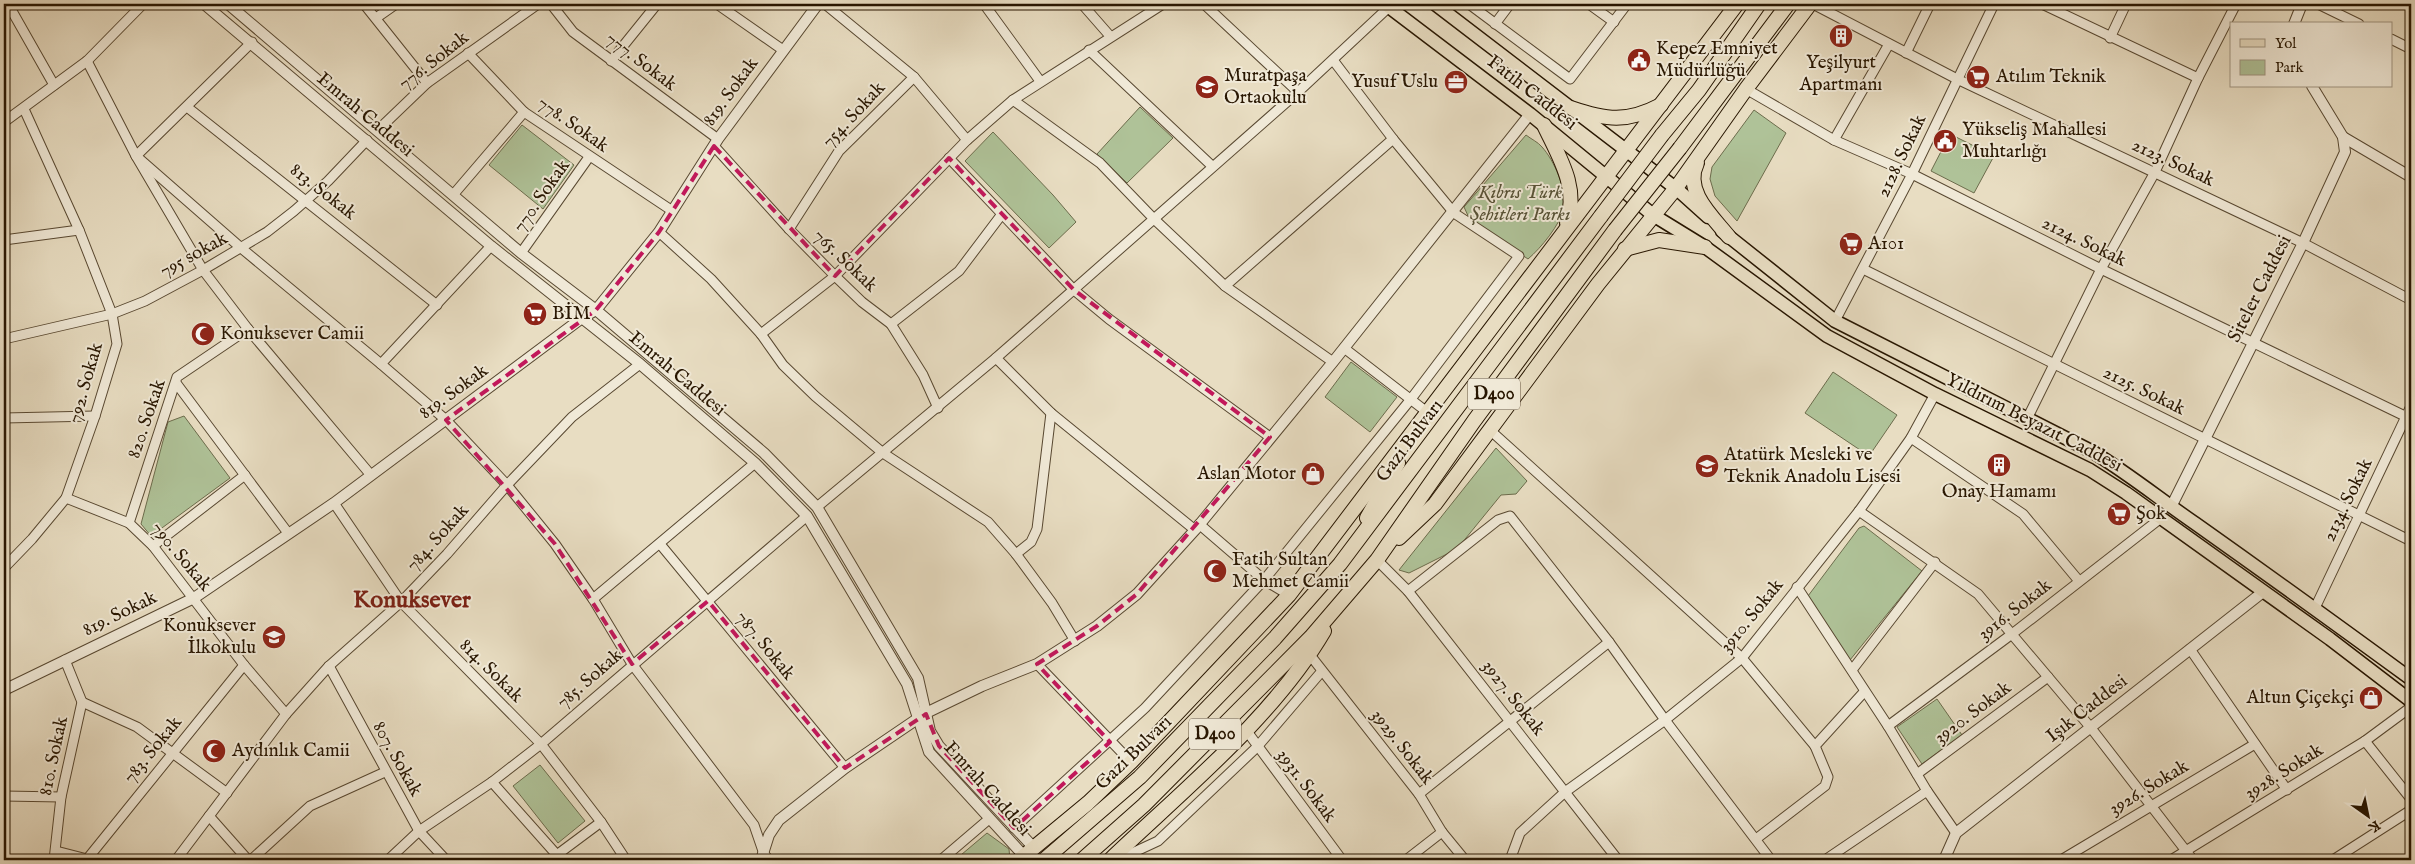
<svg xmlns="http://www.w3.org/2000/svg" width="2415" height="864" font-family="'IM FELL English',serif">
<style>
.green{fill:#afc298;stroke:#6c6c4c}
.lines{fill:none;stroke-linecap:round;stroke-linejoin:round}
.minor-casing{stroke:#584831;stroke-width:11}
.tertiary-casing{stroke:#584831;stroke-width:12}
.primary-casing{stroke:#281601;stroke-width:15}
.trunk-casing{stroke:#281601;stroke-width:16}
.minor{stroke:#f0e9d7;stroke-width:9}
.tertiary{stroke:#f0e9d7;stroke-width:10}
.primary{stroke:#e8ddc2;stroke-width:12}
.trunk{stroke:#e8ddc2;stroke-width:14}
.trunk-bridge-casing{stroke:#281601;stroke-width:16;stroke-linecap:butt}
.trunk-bridge{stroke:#e8ddc2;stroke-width:14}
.marked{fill:none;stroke:#c2185b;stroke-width:4;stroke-dasharray:10 6;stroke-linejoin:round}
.labels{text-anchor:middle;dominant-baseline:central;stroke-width:4;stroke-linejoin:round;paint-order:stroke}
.shield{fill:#f0e9d7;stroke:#645541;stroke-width:1}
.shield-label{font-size:18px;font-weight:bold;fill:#281601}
.poi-label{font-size:19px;fill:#281601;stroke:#f0e9d7;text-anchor:start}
.street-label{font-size:19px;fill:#281601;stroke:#f0e9d7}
.park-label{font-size:19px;font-style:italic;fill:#575236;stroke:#f0e9d7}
.district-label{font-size:24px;font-weight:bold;fill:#7a1f14;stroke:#f0e9d7}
</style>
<rect width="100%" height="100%" fill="#e8ddc2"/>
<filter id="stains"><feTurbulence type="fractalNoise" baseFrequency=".004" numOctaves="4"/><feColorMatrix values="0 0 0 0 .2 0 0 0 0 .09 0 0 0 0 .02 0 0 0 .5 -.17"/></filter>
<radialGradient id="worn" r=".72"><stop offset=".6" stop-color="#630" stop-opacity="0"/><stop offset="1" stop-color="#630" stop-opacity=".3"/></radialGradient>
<g class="green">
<polygon points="1140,107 1173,138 1127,183 1097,154"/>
<polygon points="1754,110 1786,133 1737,221 1715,196 1710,179 1712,167"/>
<polygon points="522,125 574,165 543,209 489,165"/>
<polygon points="993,132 1053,195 1076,222 1049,248 965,161"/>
<polygon points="1950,134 1994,156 1974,193 1931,171"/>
<path d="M1526,135C1531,139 1538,142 1542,147C1554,160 1567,190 1564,208C1560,225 1541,248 1528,259L1470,220L1464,207Z"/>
<polygon points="1351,362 1397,397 1370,432 1325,397"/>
<polygon points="1833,372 1897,415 1869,456 1805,413"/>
<polygon points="184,416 230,478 151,536 141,524 168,422"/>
<polygon points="1496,448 1527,481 1516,494 1501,495 1457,549 1409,573 1399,570"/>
<polygon points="1864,526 1922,571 1850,660 1808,596 1859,528"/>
<polygon points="1937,699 1962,735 1922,764 1897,727"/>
<polygon points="540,765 585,821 558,843 513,786"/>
<polygon points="987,833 1009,849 1010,860 955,860"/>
</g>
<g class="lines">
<g class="minor-casing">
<g id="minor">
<polyline points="8,4 54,85"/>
<polyline points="364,4 427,83"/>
<polyline points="551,4 573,32 718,139"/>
<polyline points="717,4 783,50"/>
<polyline points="825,4 914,77 967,140"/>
<polyline points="984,4 1040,81"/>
<polyline points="1082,4 1110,36"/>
<polyline points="1204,4 1298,92"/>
<polyline points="1469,4 1570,79 1627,4"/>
<polyline points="1589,4 1614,22"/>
<polyline points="1813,4 1957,79 2303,243 2411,300"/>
<polyline points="2042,4 2198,78"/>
<polyline points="2318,4 2359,24"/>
<polyline points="376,18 396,4"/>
<polyline points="1495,24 1510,4"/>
<polyline points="2110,38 2126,4"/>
<polyline points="2391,39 2411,49"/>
<polyline points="252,42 136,156 203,270 248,329 370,474"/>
<polyline points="1089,50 1212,166"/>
<polyline points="468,53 524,112 671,210"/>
<polyline points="1906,53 1930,4"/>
<polyline points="87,61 136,156 240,247 381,364 446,420 507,485 555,544 593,599 632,664 754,825 764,854 769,860"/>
<polyline points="611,61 657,4"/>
<polyline points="1746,89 1834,140 1912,174 2101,269 2411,419"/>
<polyline points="1013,100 1100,163 1153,218 1225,286 1333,362"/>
<polyline points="187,107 437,305"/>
<polyline points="4,122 87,61 143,4"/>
<polyline points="378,130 427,83 538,4"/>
<polyline points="1834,140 1889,44"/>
<polyline points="714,146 789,229 835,276 862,302 891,324 923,375 938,408"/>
<polyline points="949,158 1074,290 1109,319 1270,437"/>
<polyline points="453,195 524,112"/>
<polyline points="789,229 839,151 914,77"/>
<polyline points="659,232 711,279 761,334 783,365 815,396 883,453 988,522 1016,554 1052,603 1075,641"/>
<polyline points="4,240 79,230"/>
<polyline points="521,253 589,157"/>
<polyline points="1863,269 2411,541"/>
<polyline points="1225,286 1393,139"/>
<polyline points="1835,321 1912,174 1994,4"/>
<polyline points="891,324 959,271 1002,214"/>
<polyline points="761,334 835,276 967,140 1013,100 1163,4"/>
<polyline points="4,339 112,314 145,301 203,270 267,232 294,211 328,181 367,140"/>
<polyline points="1344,348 1427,412"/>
<polyline points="996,358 1051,413 1195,530"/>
<polyline points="381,364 491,246"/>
<polyline points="176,383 288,533"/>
<polyline points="4,418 95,416"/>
<polyline points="2027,419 2101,269 2155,172 2198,78 2236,4"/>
<polyline points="1491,431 1742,658 1815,746"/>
<polyline points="1911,438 2023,514 2079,581"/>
<polyline points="66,498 129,523 153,546 244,665 286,714"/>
<polyline points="334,503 401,602 541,744 601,822 626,860"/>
<polyline points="817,507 996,358 1298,92 1389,7"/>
<polyline points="1859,511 1978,594 2091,728 2193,860"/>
<polyline points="129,523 177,377 248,329"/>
<polyline points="1199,524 1264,580 1289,595"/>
<polyline points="660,544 845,768"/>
<polyline points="153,546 245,475"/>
<polyline points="1016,554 1031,542 1037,529 1051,413"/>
<polyline points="1377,560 1408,591 1618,860"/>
<polyline points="4,568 32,539 66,498 95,416 117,344 112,314 79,230 24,109"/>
<polyline points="1797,587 1888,726 1927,791 1956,833"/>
<polyline points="1408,591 1498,520 1510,516 1609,642 1665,720 1771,860"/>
<polyline points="593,599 755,463"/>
<polyline points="2315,608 2411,406"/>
<polyline points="2190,649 2287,790"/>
<polyline points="1310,655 1419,794 1442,832 1465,860"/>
<polyline points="1037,664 1131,762"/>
<polyline points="329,666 419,831 446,860"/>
<polyline points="1852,670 1935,562"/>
<polyline points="82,702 137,727 227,793"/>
<polyline points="1888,726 2012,634 2161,518"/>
<polyline points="1246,730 1342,860"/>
<polyline points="2365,741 2411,799"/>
<polyline points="1917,774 2048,677"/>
<polyline points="492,782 556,854"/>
<polyline points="1419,794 1609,642"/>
<polyline points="4,796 61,797"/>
<polyline points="209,816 248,860"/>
<polyline points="1014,828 1145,708 1264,580 1411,399 1519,256 1454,213 1393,139 1333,60"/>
<polyline points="1756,839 1825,786 1828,777 1815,746 1864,692"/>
<polyline points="56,851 91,860"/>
<polyline points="88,858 244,665"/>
<polyline points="54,860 61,797 82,702 65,660"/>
<polyline points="176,860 286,714 329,666 401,602 447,554 507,485 572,417 640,364"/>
<polyline points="251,860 310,806 385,772"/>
<polyline points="388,860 419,831 492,782 541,744 807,516"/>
<polyline points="550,860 601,822"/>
<polyline points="941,860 989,819"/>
<polyline points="1117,860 1158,841 1257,747 1322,671"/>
<polyline points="1406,860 1442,832"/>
<polyline points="1510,860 1520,833 1565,792 1665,720 1742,658 1859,511 1911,438 1935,394"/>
<polyline points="1825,860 1927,791"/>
<polyline points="2061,860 2255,744"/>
<polyline points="2171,860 2365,741 2411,707"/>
<polyline points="2333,860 2411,810"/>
</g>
</g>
<g class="tertiary-casing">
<g id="tertiary">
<polyline points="204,4 491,246 640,364 755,463 807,516 907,684 929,752 1024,856"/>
<polyline points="228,4 521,253 596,310 764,453 817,507 918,678 930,731 939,746 1034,848"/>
<polyline points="2294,24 2302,4"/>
<polyline points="2343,137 2411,177"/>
<polyline points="2171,507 2303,243 2345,152 2343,137 2312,86"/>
<polyline points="4,690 194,598 334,503 582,318 596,310 659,232 718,139 818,4"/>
<polyline points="761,860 769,835 779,820 845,768 926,713 982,686 1037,664 1097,626 1137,594 1195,530 1333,362 1530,114"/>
<polyline points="1944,860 1956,833 2263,592"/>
</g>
</g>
<g class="primary-casing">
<g id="primary">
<polyline points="1385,4 1530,114 1653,215 1705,247 1827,336 1935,394 2090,470 2126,493 2330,639 2411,701"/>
<polyline points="1435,4 1678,190 1708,217"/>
<path d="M1722,231L1835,321L2093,452C2129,474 2161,500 2196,524C2268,575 2340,627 2411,679"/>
</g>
</g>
<g class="trunk-casing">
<g id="trunk">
<path d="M1571,108C1606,120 1627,123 1661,105"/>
<path d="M1544,125C1559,157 1579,187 1567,223"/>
<polyline points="1662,135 1699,90 1759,4"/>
<polyline points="1680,148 1788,4"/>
<path d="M1697,163C1683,191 1713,217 1729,237"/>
<polyline points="1625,249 1659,240 1705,247"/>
<polyline points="1367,518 1398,463"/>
<polyline points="1399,538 1435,504 1598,284 1676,188 1746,89 1810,4"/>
<polyline points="1019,860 1088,803 1131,762 1289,595 1737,4"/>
<polyline points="1044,860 1140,777 1275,638 1340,564 1601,216"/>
<polyline points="1082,860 1144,805 1311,637 1377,560 1474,421 1615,230"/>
<path d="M1110,860C1182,791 1273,718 1324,631"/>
</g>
</g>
<use href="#minor" class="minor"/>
<use href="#tertiary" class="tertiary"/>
<use href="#primary" class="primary"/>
<use href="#trunk" class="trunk"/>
<g class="trunk-bridge-casing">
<g id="trunk-bridge">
<polyline points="1601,216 1662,135"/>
<polyline points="1615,230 1680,148"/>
</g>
</g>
<use href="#trunk-bridge" class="trunk-bridge"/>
</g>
<path class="marked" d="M714,146L835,276L949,158L1074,290L1270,437L1137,594L1097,626L1037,664L1110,742L1014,828L939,746L926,714L845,768L708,601L632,664L555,544L446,420L596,310L659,232Z"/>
<defs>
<g id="building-disc" transform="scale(1.25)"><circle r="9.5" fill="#8f2418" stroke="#f0e9d7"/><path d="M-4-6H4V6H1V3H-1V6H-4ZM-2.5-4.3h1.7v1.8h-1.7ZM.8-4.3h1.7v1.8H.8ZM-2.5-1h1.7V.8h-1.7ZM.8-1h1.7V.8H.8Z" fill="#fff"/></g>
<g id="civic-disc" transform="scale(1.25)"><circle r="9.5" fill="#8f2418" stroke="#f0e9d7"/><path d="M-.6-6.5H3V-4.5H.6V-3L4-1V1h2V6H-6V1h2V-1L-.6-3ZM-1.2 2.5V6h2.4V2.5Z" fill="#fff"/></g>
<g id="supermarket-disc" transform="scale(1.25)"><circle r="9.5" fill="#8f2418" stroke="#f0e9d7"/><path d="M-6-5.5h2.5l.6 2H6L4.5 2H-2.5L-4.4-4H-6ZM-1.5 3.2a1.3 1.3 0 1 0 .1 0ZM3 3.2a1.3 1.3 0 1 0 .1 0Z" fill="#fff"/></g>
<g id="office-disc" transform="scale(1.25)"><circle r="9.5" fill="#8f2418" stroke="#f0e9d7"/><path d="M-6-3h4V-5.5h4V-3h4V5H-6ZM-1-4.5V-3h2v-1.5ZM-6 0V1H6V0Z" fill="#fff"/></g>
<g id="school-disc" transform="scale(1.25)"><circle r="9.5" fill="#8f2418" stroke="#f0e9d7"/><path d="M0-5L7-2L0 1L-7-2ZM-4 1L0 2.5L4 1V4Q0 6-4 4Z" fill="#fff"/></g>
<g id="mosque-disc" transform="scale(1.25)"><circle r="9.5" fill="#8f2418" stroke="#f0e9d7"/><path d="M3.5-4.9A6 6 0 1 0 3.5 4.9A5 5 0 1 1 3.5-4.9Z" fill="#fff"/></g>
<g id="shop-disc" transform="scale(1.25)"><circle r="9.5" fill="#8f2418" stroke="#f0e9d7"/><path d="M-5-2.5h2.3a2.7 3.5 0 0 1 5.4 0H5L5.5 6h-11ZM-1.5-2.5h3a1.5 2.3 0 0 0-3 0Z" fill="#fff"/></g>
</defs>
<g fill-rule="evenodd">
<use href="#building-disc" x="1841" y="36"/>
<use href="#civic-disc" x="1639" y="60"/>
<use href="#supermarket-disc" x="1978" y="77"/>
<use href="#office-disc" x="1456" y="82"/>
<use href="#school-disc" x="1207" y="87"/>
<use href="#civic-disc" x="1945" y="141"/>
<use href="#supermarket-disc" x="1851" y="244"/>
<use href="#supermarket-disc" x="535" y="314"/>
<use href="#mosque-disc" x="203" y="334"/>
<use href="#building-disc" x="1999" y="465"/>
<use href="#school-disc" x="1707" y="466"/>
<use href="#shop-disc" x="1313" y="474"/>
<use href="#supermarket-disc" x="2119" y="514"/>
<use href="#mosque-disc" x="1215" y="571"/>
<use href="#school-disc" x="274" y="637"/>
<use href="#shop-disc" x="2371" y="698"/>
<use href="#mosque-disc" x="214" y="751"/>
</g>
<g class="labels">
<g class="shield">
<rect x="1468" y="378.5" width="52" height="31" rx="4"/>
<rect x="1189" y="718.5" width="52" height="31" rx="4"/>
</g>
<g class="shield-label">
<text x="1494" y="394">D400</text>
<text x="1215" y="734">D400</text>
</g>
<g class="poi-label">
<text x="1656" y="49">Kepez Emniyet<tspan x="1656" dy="22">Müdürlüğü</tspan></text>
<text x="1841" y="63" text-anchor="middle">Yeşilyurt<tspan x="1841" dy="22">Apartmanı</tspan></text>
<text x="1224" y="76">Muratpaşa<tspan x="1224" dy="22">Ortaokulu</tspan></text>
<text x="1996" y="77">Atılım Teknik</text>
<text x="1438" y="82" text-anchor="end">Yusuf Uslu</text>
<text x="1962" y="130">Yükseliş Mahallesi<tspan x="1962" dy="22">Muhtarlığı</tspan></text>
<text x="1868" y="244">A101</text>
<text x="552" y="314">BİM</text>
<text x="220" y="334">Konuksever Camii</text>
<text x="1724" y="455">Atatürk Mesleki ve<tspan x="1724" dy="22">Teknik Anadolu Lisesi</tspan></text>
<text x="1296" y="474" text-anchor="end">Aslan Motor</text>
<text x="1999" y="492" text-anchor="middle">Onay Hamamı</text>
<text x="2136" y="514">Şok</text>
<text x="1232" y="560">Fatih Sultan<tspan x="1232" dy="22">Mehmet Camii</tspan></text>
<text x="256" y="626" text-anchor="end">Konuksever<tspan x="256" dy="22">İlkokulu</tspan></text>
<text x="2354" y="698" text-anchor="end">Altun Çiçekçi</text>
<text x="232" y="751">Aydınlık Camii</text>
</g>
<g class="street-label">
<text transform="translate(434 61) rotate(-38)">776. Sokak</text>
<text transform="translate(641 62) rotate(37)">777. Sokak</text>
<text transform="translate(731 92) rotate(-54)">819. Sokak</text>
<text transform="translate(1532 93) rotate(38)">Fatih Caddesi</text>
<text transform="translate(365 115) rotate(40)">Emrah Caddesi</text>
<text transform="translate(854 115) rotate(-47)">754. Sokak</text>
<text transform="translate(573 125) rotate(35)">778. Sokak</text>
<text transform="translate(1902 156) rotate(-64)">2128. Sokak</text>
<text transform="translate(2173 163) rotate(25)">2123. Sokak</text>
<text transform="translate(323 192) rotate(38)">813. Sokak</text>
<text transform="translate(542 196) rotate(-55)">770. Sokak</text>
<text transform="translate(2084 242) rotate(26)">2124. Sokak</text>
<text transform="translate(194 255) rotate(-29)">795 sokak</text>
<text transform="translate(845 261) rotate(44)">765. Sokak</text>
<text transform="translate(2260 289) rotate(-63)">Siteler Caddesi</text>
<text transform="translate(677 374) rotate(40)">Emrah Caddesi</text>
<text transform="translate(86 383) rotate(-74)">792. Sokak</text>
<text transform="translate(2144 391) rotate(26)">2125. Sokak</text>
<text transform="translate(454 392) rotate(-36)">819. Sokak</text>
<text transform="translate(147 419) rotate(-71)">820. Sokak</text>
<text transform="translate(2034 423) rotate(27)">Yıldırım Beyazıt Caddesi</text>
<text transform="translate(1410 441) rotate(-53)">Gazi Bulvarı</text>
<text transform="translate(2348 500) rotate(-64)">2134. Sokak</text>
<text transform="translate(438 538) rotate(-48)">784. Sokak</text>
<text transform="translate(181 557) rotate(50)">790. Sokak</text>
<text transform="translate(2015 610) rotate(-38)">3916. Sokak</text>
<text transform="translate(120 614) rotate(-26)">819. Sokak</text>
<text transform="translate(1752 616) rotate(-51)">3910. Sokak</text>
<text transform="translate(765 646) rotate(51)">787. Sokak</text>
<text transform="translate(491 671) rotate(45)">814. Sokak</text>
<text transform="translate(590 679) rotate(-41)">785. Sokak</text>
<text transform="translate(1513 698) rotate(52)">3927. Sokak</text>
<text transform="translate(2087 709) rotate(-38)">Işık Caddesi</text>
<text transform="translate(1973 713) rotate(-37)">3920. Sokak</text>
<text transform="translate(1402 747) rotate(52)">3929. Sokak</text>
<text transform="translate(153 750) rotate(-51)">783. Sokak</text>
<text transform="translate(1134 753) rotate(-44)">Gazi Bulvarı</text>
<text transform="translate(54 756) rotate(-78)">810. Sokak</text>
<text transform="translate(397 759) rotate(61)">807. Sokak</text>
<text transform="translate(2284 772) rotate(-32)">3928. Sokak</text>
<text transform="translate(1306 786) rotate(53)">3931. Sokak</text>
<text transform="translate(2149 788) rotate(-31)">3926. Sokak</text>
<text transform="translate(987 789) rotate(48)">Emrah Caddesi</text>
</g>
<g class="park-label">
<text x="1520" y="193">Kıbrıs Türk<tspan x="1520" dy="22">Şehitleri Parkı</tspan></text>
</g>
<g class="district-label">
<text x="412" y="600">Konuksever</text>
</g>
</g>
<rect width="2415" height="864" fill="none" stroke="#e8ddc2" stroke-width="20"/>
<rect x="5" y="5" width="2405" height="854" fill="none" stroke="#281601" stroke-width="2.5"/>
<rect x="10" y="10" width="2395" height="844" fill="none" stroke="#281601"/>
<rect x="2230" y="22" width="162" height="65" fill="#f0e9d7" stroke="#a09581"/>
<rect x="2240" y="39" width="25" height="8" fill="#e8ddc2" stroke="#a09581"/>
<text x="2275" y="48" font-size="15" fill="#281601">Yol</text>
<rect x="2240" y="60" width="25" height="15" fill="#afc298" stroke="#a09581"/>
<text x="2275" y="72" font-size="15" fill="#281601">Park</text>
<g transform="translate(2368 816) rotate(147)" stroke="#f0e9d7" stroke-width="4" paint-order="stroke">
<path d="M0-4L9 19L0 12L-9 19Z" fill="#281601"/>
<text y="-8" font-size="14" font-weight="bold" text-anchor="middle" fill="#281601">K</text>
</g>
<rect width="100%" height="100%" filter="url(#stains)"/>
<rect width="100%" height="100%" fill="url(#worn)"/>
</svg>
